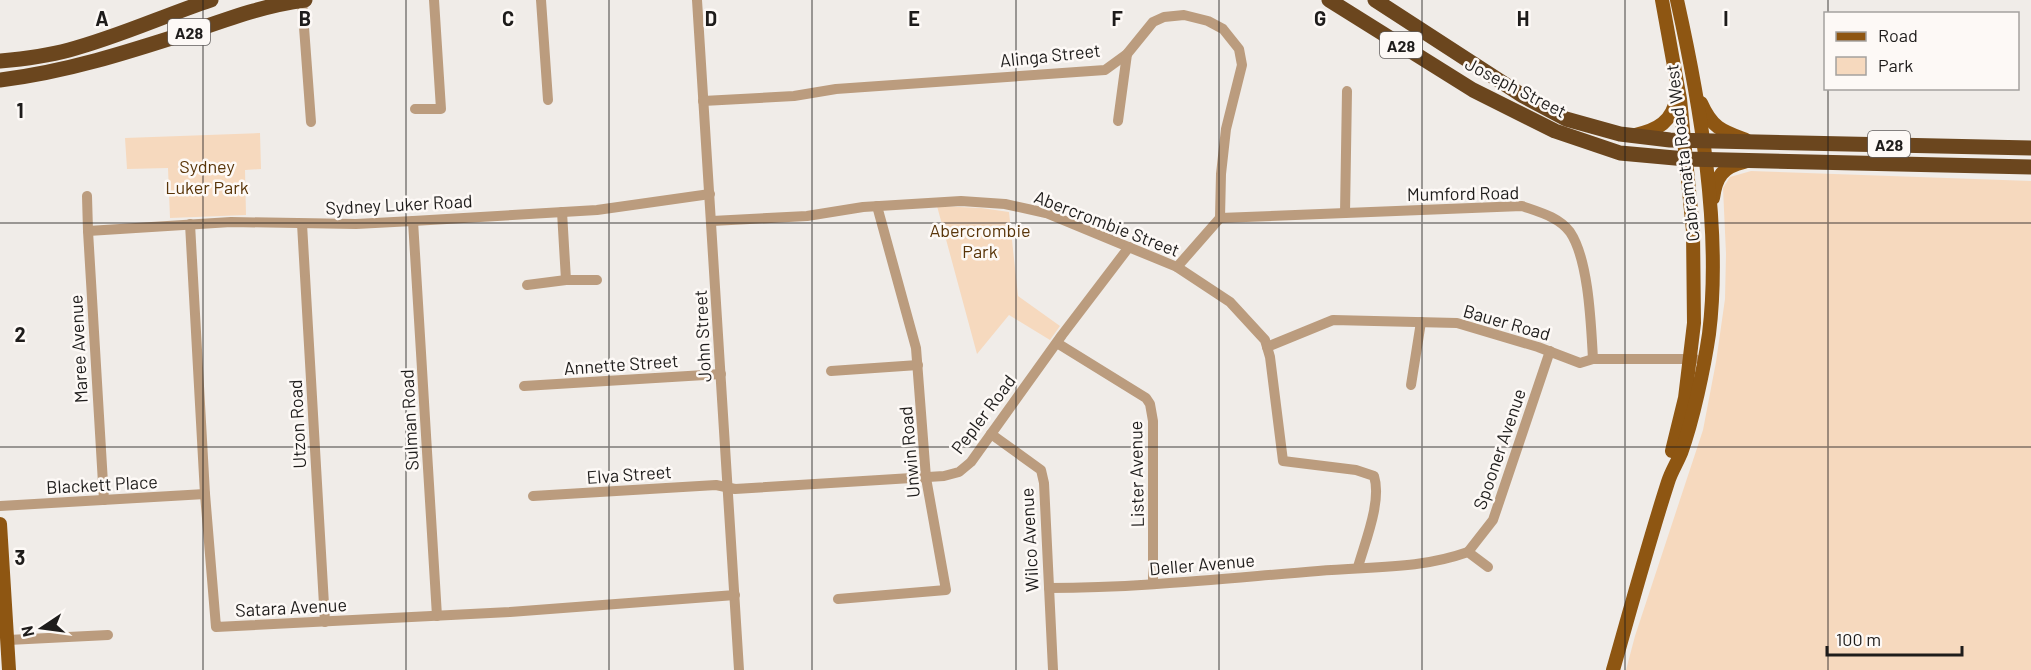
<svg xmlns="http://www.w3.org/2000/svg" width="2031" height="670" font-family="Barlow,sans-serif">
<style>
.green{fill:#f6d9be}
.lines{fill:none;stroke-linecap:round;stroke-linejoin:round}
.minor{stroke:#bb9c7e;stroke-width:10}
.major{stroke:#8e5612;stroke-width:14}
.highway{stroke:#6b461e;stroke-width:15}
.grid{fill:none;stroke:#1e1c1b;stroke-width:1.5;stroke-opacity:0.55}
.labels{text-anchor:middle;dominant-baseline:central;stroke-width:5;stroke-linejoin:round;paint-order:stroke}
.shield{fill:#fdf9f6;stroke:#615e5d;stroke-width:1.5}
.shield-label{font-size:16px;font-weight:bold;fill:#1e1c1b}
.street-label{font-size:18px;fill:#1e1c1b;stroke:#fdf9f6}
.park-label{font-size:18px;fill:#593509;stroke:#fdf9f6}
.grid-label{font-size:20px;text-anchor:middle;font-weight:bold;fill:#1e1c1b;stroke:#fdf9f6;stroke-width:5;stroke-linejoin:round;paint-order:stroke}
</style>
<rect width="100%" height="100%" fill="#f0ece8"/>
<g class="green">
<polygon points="260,133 261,169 245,170 246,215 170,218 168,168 127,169 125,138"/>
<polygon points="1751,171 2031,181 2031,670 1626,670 1635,636 1703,430 1716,362 1725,299 1726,254 1723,188 1730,177"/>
<polygon points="937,206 981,208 1009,212 1018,296 1060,326 1050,340 1009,315 977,354"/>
</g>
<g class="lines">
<g class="minor">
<polyline points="302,0 311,122"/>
<polyline points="541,0 548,100"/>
<polyline points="697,0 739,670"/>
<polyline points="703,101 794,96 836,89 1105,70 1127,54 1153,22 1164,17 1184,15 1208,21 1223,29 1239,49 1242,65 1226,129 1221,174 1220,218 1177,267"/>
<polyline points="415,109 441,109 434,0"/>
<polyline points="1118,121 1127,54"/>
<polyline points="87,196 88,231 104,500"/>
<polyline points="562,212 566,280"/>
<polyline points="1345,213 1347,91"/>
<path d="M1220,218L1522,206C1539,212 1559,217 1570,232C1589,260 1591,326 1593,359"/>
<polyline points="413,221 437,616"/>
<path d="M712,221L807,216L863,207L961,201L1005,204L1046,213L1177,267L1230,302L1265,340L1270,357L1283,461L1356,470L1374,476C1382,501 1365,542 1358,567"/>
<polyline points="190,224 205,494 216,627 510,612 735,595"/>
<polyline points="302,224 325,622"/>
<polyline points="88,231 231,222 356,224 413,221 597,210 710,194"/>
<polyline points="527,285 566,280 597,280"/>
<polyline points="1057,343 1146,398 1150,404 1153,421 1153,584"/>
<polyline points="1267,347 1333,320 1457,323 1538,347 1580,363 1593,359 1695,359"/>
<polyline points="831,371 918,365"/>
<polyline points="1411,385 1421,322"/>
<polyline points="524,386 721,374"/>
<polyline points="991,434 1041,470 1044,483 1053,670"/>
<polyline points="533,496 716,485 735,489 944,476 959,472 971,462 1062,335 1129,247"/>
<polyline points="0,506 205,494"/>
<polyline points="1468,552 1493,520 1550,351"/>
<path d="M1049,588C1139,588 1229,578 1318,571C1371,566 1417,570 1468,552L1488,567"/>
<polyline points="838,599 946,590 926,478 916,348 877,206"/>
<polyline points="8,640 108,635"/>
</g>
<g class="major">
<polyline points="1662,0 1680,99 1693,231 1694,323 1685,398 1672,451"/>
<path d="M1701,103C1712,128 1722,131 1746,140"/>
<path d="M1635,135C1658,130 1672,122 1677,97"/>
<path d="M1713,198C1716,176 1723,167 1744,162"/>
<polyline points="0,524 9,670"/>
<path d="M1613,670C1631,607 1648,544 1668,482C1671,472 1677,463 1681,453C1693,420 1704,368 1709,334C1722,229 1700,103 1677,0"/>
</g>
<g class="highway">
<polyline points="1329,0 1473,90 1555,131 1620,153 1686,159 2031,167"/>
<polyline points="1375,0 1523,96 1566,119 1620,134 1670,140 2031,148"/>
<path d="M0,61C23,59 47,56 69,50C118,37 163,16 211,0"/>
<path d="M0,80C66,72 128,52 190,32C228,19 265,5 305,0"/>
</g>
</g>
<path class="grid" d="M203,0V670M406,0V670M609,0V670M812,0V670M1016,0V670M1219,0V670M1422,0V670M1625,0V670M1828,0V14M1828,88V670M0,223H2031M0,447H2031"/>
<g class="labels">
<g class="shield">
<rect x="168" y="19" width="42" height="26" rx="4.5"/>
<rect x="1380" y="32" width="42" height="26" rx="4.5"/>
<rect x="1868" y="131" width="42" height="26" rx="4.5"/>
</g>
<g class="shield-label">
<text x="189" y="32">A28</text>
<text x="1401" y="45">A28</text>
<text x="1889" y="144">A28</text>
</g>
<g class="street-label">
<text transform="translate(1050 55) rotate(-6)">Alinga Street</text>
<text transform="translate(1516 87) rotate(27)">Joseph Street</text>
<text transform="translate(1682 153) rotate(-97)">Cabramatta Road West</text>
<text transform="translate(1463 193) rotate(-1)">Mumford Road</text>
<text transform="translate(399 204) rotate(-3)">Sydney Luker Road</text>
<text transform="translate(1107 223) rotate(21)">Abercrombie Street</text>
<text transform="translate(1507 322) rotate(16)">Bauer Road</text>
<text transform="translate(702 336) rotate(-93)">John Street</text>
<text transform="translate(78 349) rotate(-93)">Maree Avenue</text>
<text transform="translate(621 364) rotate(-4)">Annette Street</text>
<text transform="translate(983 414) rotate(-53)">Pepler Road</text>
<text transform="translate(409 420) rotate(-93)">Sulman Road</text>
<text transform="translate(297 424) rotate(-93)">Utzon Road</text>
<text transform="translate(1499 449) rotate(-71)">Spooner Avenue</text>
<text transform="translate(909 452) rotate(-95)">Unwin Road</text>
<text transform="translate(629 474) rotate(-4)">Elva Street</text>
<text transform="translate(1136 474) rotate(-91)">Lister Avenue</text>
<text transform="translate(102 484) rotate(-3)">Blackett Place</text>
<text transform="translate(1029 540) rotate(-93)">Wilco Avenue</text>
<text transform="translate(1202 564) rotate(-5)">Deller Avenue</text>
<text transform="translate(291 607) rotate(-3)">Satara Avenue</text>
</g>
<g class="park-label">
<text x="207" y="166">Sydney<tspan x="207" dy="21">Luker Park</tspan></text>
<text x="980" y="230">Abercrombie<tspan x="980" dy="21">Park</tspan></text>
</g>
</g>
<g class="grid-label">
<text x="102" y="26">A</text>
<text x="305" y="26">B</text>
<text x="508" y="26">C</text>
<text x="711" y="26">D</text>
<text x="914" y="26">E</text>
<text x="1117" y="26">F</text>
<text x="1320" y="26">G</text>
<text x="1523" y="26">H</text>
<text x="1726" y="26">I</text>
<text x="20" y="118">1</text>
<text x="20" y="342">2</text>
<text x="20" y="565">3</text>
</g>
<rect x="1824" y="12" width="195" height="78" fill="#fdf9f6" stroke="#a4a19e" stroke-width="1.5"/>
<rect x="1836" y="32" width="30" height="9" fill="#8e5612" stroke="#a4a19e" stroke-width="1.5"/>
<text x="1878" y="42" font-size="18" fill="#1e1c1b">Road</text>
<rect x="1836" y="57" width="30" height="18" fill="#f6d9be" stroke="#a4a19e" stroke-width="1.5"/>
<text x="1878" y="72" font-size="18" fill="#1e1c1b">Park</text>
<g transform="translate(42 628) rotate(257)" stroke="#fdf9f6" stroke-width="4.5" paint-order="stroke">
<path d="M0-4.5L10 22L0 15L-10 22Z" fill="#1e1c1b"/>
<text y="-9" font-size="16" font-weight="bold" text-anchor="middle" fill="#1e1c1b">N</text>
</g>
<path d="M1827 646v9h135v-9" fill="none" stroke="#1e1c1b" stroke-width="3"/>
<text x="1836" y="646" font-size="18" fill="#1e1c1b" stroke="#fdf9f6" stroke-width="4.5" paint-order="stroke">100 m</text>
</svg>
